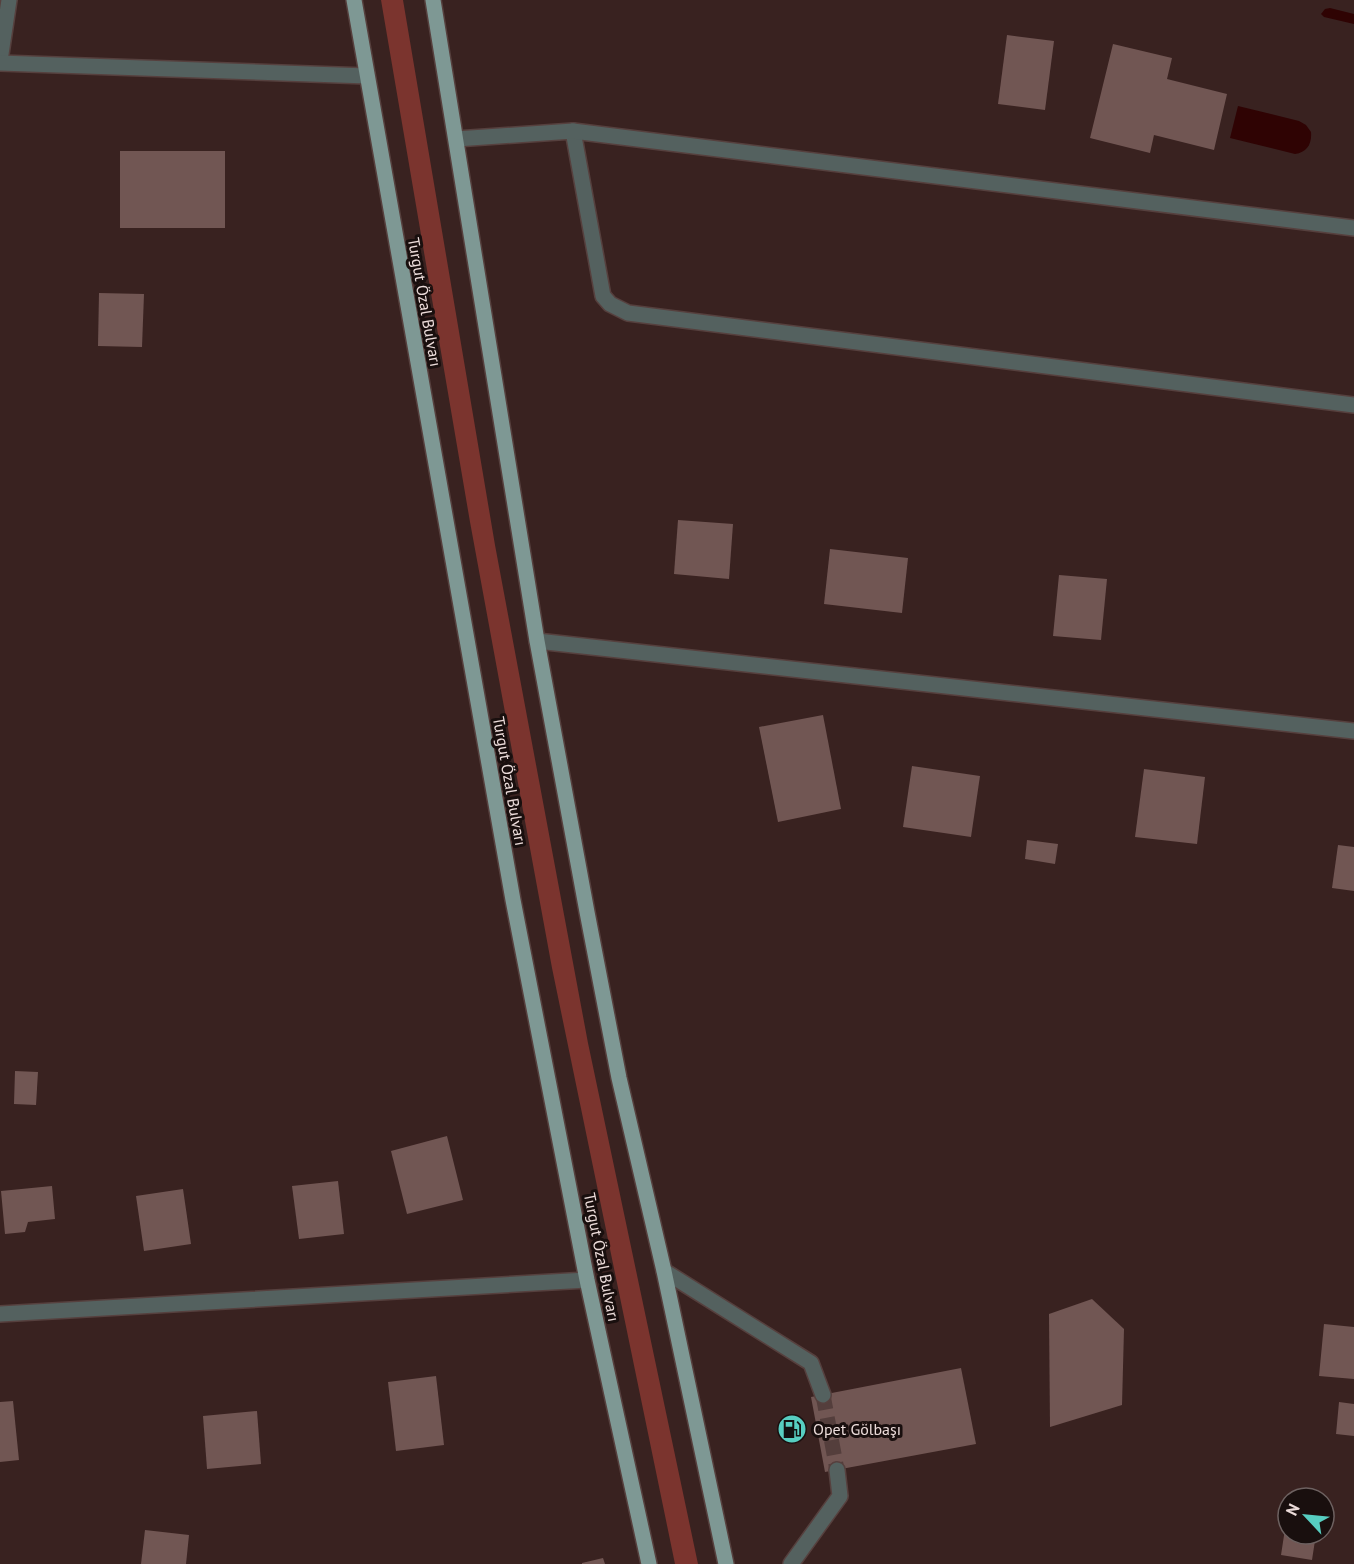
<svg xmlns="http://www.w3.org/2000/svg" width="1354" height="1564" font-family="'PT Sans',sans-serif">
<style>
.green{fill:#7b342e}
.water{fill:#2f0303}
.building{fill:#715653}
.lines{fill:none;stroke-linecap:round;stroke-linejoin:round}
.minor-tunnel{stroke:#543e3c;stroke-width:15;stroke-dasharray:15 8;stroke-linecap:butt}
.minor-casing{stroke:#56403e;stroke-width:18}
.major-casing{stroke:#56403e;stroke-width:18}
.minor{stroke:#54615f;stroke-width:15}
.major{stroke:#7e9894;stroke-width:15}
.labels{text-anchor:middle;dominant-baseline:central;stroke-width:6;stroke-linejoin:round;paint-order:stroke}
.street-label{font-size:16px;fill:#ecdcda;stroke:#190f0e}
.poi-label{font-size:16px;fill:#ecdcda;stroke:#190f0e;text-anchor:start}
</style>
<rect width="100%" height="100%" fill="#392220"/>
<polygon class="green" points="381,0 403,0 495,545 588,1043 698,1564 675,1564 552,968 470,522"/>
<g class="water">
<polygon points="1330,8 1354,14 1354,24 1324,17 1321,14 1325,9"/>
<path d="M1238,106L1299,121L1306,125L1311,132C1312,144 1307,152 1295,154L1230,138Z"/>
</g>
<g class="building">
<polygon points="1007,35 1054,41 1045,110 998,104"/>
<polygon points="1113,44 1172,58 1167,79 1227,94 1214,150 1154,135 1150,153 1090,138"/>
<rect x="120" y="151" width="105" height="77"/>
<polygon points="99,293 144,294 142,347 98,346"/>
<polygon points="678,520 733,524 729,579 674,574"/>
<polygon points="830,549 908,558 902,613 824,604"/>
<polygon points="1059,575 1107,579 1101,640 1053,636"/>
<polygon points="823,715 841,809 778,822 759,727"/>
<polygon points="912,766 980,776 971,837 903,827"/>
<polygon points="1144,769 1205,777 1197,844 1135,837"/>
<polygon points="1027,840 1058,844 1055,864 1025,859"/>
<polygon points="1338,845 1354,847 1354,891 1332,888"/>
<polygon points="15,1071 38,1072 36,1105 14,1104"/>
<polygon points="447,1136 463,1200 407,1214 391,1151"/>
<polygon points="338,1181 344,1234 299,1239 292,1186"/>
<polygon points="52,1186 55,1219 28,1222 25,1232 5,1234 1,1191"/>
<polygon points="183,1189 191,1244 144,1251 136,1196"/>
<polygon points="1092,1299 1124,1329 1122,1405 1050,1427 1049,1314"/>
<polygon points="1324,1324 1354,1327 1354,1379 1319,1376"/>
<polygon points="961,1368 976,1444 825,1472 811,1397"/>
<polygon points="436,1376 444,1445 396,1451 388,1382"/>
<polygon points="13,1401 19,1460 0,1462 0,1402"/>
<polygon points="1339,1402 1354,1404 1354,1436 1336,1434"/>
<polygon points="257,1411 261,1464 207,1469 203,1416"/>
<polygon points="1287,1516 1288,1534 1316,1534 1312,1560 1281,1555"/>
<polygon points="145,1530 189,1535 186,1564 141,1564"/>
<polygon points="603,1558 605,1564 582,1564 582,1563"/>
</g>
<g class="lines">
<polyline class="minor-tunnel" points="823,1395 837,1470"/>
<g class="minor-casing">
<g id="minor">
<polyline points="0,61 9,0"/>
<polyline points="0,63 367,76"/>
<polyline points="573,131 603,296 610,304 628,313 1354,405"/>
<polyline points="456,139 573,131 1354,228"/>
<polyline points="537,641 1354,731"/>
<polyline points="664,1271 811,1363 823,1395"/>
<polyline points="0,1314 587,1280"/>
<polyline points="791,1564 840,1496 837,1470"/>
</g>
</g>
<g class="major-casing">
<g id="major">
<polyline points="354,0 513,900 587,1280 649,1564"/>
<polyline points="433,0 537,641 587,912 619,1078 664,1271 726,1564"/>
</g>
</g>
<use href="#minor" class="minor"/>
<use href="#major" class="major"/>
</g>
<defs>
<g id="fuel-disc" transform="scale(1.5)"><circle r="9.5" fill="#57cec1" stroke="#190f0e"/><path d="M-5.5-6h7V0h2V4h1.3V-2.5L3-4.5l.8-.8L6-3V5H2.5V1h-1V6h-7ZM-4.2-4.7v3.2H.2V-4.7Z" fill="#111"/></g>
</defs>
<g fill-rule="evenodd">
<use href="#fuel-disc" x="792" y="1429"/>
</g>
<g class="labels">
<g class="street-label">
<text transform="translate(425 302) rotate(80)">Turgut Özal Bulvarı</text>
<text transform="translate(510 781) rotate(80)">Turgut Özal Bulvarı</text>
<text transform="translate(602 1257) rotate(79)">Turgut Özal Bulvarı</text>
</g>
<g class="poi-label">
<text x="813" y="1429">Opet Gölbaşı</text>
</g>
</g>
<g transform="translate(1306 1516) rotate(296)"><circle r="28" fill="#190f0e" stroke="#6d6160" stroke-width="1.5"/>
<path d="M0-4.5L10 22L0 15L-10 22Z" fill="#57cec1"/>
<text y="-9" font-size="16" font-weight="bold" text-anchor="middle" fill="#ecdcda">N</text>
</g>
</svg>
